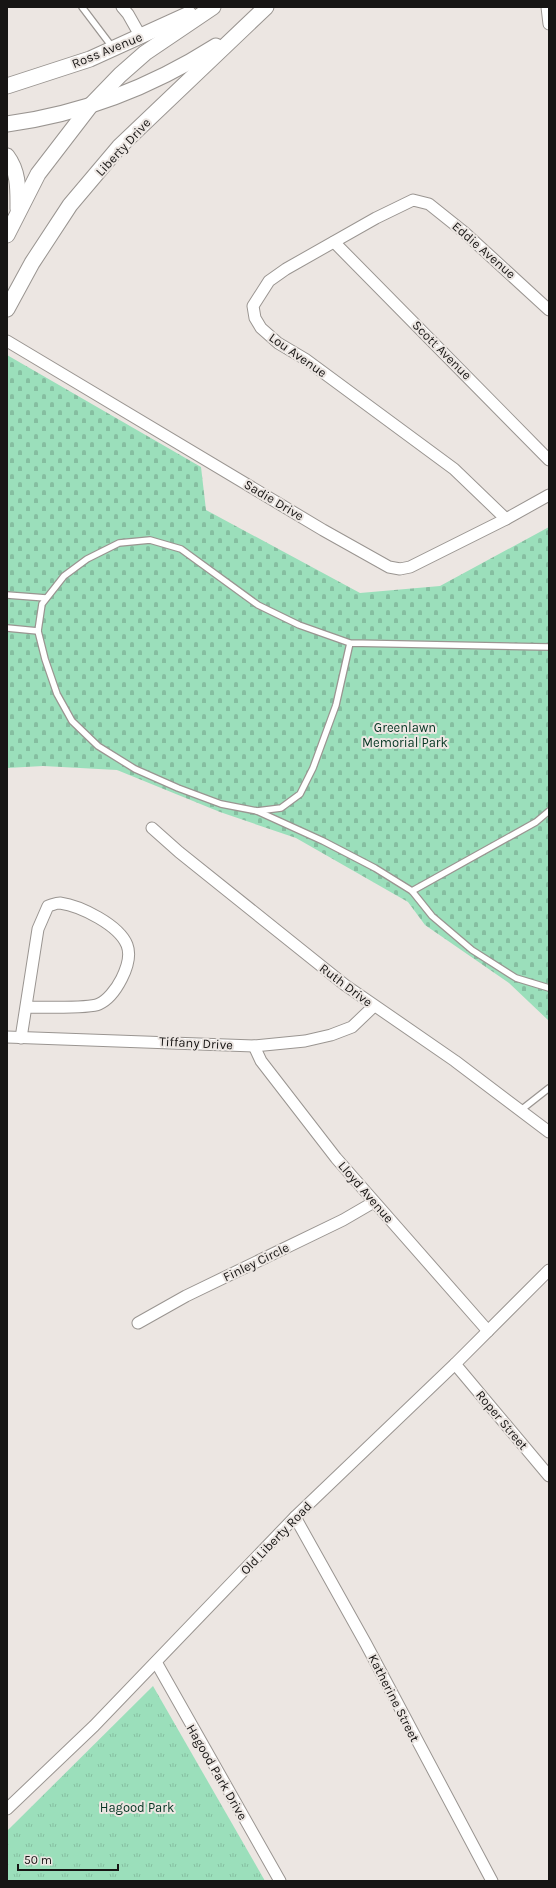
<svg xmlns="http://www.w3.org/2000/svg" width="556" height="1888" font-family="Karla,sans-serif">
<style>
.cemetery{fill:url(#cemetery-stones)}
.park{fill:url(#park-tufts)}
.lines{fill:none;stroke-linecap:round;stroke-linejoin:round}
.service-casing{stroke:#9a9591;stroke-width:8}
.minor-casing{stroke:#9a9591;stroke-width:13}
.secondary-casing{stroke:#9a9591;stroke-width:17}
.service{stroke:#fff;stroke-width:5.5}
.minor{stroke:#fff;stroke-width:11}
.secondary{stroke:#fff;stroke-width:15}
.labels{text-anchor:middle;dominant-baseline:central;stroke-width:4;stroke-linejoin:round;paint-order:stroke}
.street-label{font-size:13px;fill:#171514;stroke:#ece6e2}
.park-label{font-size:13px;fill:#043522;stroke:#ece6e2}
</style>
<defs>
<pattern id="cemetery-stones" width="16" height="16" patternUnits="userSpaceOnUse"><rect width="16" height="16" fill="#9bdfbb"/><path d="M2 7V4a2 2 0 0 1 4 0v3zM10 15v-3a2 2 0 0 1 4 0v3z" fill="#85bea0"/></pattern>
<pattern id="park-tufts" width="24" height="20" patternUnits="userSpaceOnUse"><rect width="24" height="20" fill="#9bdfbb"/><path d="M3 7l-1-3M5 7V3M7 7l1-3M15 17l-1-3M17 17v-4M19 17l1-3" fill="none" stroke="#85bea0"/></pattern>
</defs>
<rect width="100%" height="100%" fill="#ece6e2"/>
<polygon class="cemetery" points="7,355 201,467 206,510 360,593 440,586 549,527 549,1021 509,983 425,925 408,902 296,838 220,812 117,770 43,766 7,768"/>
<polygon class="park" points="153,1686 265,1881 7,1881 7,1831"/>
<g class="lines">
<g class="service-casing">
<g id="service">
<polyline points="82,7 113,48"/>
<polyline points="7,595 46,598"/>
<polyline points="7,628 38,631"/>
<polyline points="350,643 336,705 313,768 300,794 281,808 257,811 221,804 178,788 135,769 98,746 72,721 57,694 45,659 38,631 42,604 64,576 87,559 119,543 150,540 181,549 258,605 299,625 350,643 549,647"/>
<polyline points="257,811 323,841 375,868 412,891 432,916 472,950 516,978 549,988"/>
<polyline points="412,891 536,822 549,811"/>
<polyline points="521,1110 549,1088"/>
</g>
</g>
<g class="minor-casing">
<g id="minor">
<polyline points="122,7 128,14 141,37"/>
<polyline points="547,7 549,24"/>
<polyline points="334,242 549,460"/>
<polyline points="7,341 323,530 389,567 400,569 410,567 506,519 549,495"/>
<polyline points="506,519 454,469 305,359 278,343 261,328 255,318 253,306 269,281 286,269 376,218 413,200 429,204 464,232 549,310"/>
<polyline points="152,828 179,852 345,985 455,1061 549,1132"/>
<polyline points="7,1037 254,1046 305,1041 331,1035 352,1027 374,1006"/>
<path d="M21,1038L38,929L48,906C52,905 56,903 60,903C81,906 119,925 127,945C134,963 115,997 99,1004C88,1009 41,1007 26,1007"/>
<polyline points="254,1046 261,1061 336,1158 488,1331"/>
<polyline points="138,1323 186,1296 343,1220 374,1202"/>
<polyline points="455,1364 549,1476"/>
<polyline points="295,1517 366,1644 492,1881"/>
<polyline points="156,1662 280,1881"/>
<polyline points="7,1809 94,1726 295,1517 455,1364 549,1270"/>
</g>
</g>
<g class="secondary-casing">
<g id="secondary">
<polyline points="7,86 90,59 189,14"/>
<path d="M7,124C82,114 153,86 216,46"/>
<path d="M7,156C19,172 18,190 18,209"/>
<polyline points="7,235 38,174 91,105 120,75 145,53 213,7"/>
<polyline points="7,309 32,263 70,205 119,147 266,7"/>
</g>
</g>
<use href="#service" class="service"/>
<use href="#minor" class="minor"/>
<use href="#secondary" class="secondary"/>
</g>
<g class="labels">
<g class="street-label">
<text transform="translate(107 50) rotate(-22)">Ross Avenue</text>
<text transform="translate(123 147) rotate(-47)">Liberty Drive</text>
<text transform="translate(484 250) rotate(41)">Eddie Avenue</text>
<text transform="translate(442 350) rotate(45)">Scott Avenue</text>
<text transform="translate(298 355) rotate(35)">Lou Avenue</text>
<text transform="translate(274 500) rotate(31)">Sadie Drive</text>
<text transform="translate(346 985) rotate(37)">Ruth Drive</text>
<text transform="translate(196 1043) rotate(3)">Tiffany Drive</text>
<text transform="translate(366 1192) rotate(49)">Lloyd Avenue</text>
<text transform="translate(256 1262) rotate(-26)">Finley Circle</text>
<text transform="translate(502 1420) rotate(50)">Roper Street</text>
<text transform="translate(276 1538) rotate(-46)">Old Liberty Road</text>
<text transform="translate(394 1698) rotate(63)">Katherine Street</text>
<text transform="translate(217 1772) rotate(60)">Hagood Park Drive</text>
</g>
<g class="park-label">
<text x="405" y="727">Greenlawn<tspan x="405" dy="15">Memorial Park</tspan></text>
<text x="137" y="1807">Hagood Park</text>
</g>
</g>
<rect width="556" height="1888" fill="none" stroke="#171514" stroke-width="16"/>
<path d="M18 1864v6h100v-6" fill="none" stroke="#171514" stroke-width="2"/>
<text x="24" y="1864" font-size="12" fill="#171514" stroke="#ece6e2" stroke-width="3" paint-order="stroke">50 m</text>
</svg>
